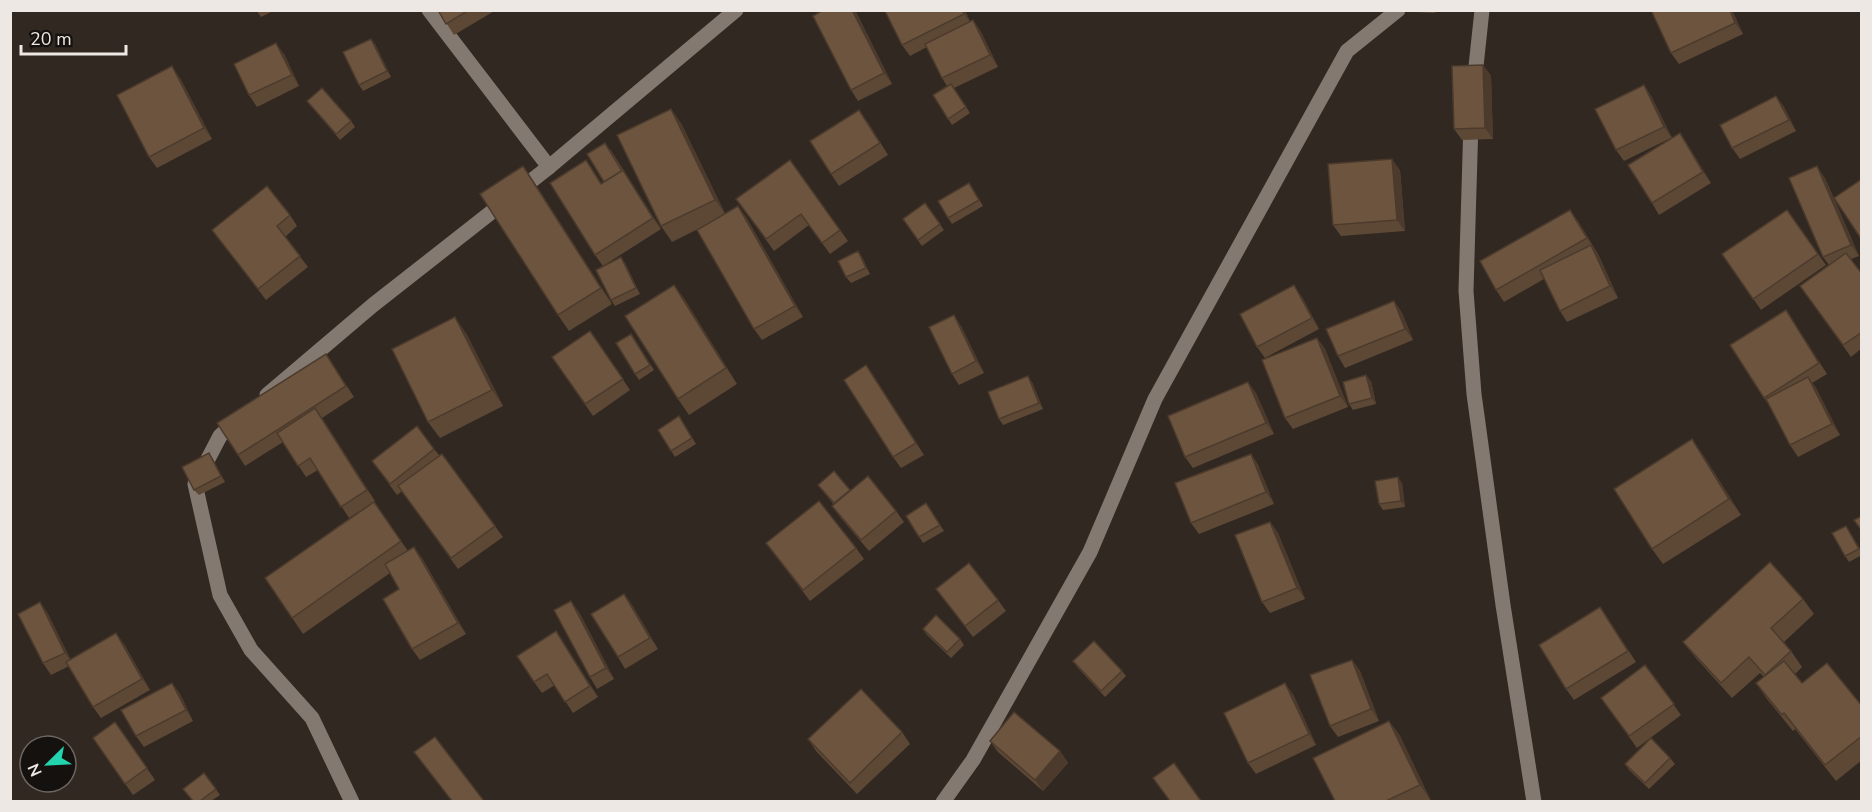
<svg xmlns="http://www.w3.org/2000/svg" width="1872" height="812" font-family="'Nunito Sans',sans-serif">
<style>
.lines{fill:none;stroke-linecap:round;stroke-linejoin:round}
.minor{stroke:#837970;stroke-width:15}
.wall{fill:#5d4836}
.shaded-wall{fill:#4c3b2c}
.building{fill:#6c543f;stroke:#4c3b2c;stroke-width:1.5}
</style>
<rect width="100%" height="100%" fill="#302821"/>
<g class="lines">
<g class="minor">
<polyline points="429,10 549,167"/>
<polyline points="1474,85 1482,10"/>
<polyline points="1471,121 1466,291 1474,394 1503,605 1534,802"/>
<polyline points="267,395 373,305 549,167 736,10"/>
<polyline points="237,420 220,436 195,484 220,595 251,650 312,718 352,802"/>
<polyline points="943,802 973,760 1090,552 1155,399 1347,51 1398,10"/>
</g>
</g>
<g class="wall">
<polygon points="256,10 275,10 261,17"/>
<polygon points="438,10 496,10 454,35"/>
<polygon points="855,10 892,84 858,101 851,90"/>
<polygon points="965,10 970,22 973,20 981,32 998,67 954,88 970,113 952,125 933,95 947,86 942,78 927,47 910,56 902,45"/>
<polygon points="1413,10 1435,10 1435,13 1414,12"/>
<polygon points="1651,10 1732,10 1743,34 1679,64 1671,53"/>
<polygon points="375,44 391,77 363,91 359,85"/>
<polygon points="284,54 299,86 257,107 249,95"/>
<polygon points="1483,65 1491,76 1493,139 1462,140 1454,129"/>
<polygon points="180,78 212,139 157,168 149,157"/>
<polygon points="1644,85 1651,96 1672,138 1687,144 1711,183 1659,215 1652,203 1671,138 1624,161 1616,150"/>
<polygon points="1776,96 1784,107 1796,131 1740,159 1732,148"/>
<polygon points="307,101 351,121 355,127 340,140"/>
<polygon points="671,109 682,125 725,214 746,217 803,317 762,340 754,329 704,226 672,242 661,226"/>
<polygon points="867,121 888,155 839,186 831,174"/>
<polygon points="610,149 661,229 603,266 595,255 586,160 602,184 604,182"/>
<polygon points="790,160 848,241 830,254 809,225 774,251 736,199"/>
<polygon points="1400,170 1405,231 1341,236 1333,225"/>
<polygon points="1825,178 1859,256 1851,259 1862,274 1862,348 1851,357 1800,286 1829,265 1823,257"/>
<polygon points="534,182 612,304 569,331 558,315"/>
<polygon points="973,189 983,206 952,224 948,218"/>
<polygon points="925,203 944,230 922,246 903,219"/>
<polygon points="1787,210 1826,265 1761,310 1722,254"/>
<polygon points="290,215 297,226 285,237 308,267 266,300 212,230"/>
<polygon points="1578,221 1599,256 1618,298 1567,322 1560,311 1544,279 1504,302 1496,290"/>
<polygon points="858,251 862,257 870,274 851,283 846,277"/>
<polygon points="625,263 640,294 615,306 611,300"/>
<polygon points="674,285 685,300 737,384 689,415 678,399"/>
<polygon points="1302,297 1319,329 1265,358 1257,347"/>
<polygon points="1394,301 1402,313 1413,340 1345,368 1338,356"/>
<polygon points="1786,310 1827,374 1812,383 1816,388 1840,435 1798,457 1790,445 1771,408 1764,398"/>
<polygon points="961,326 984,373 959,385 952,374"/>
<polygon points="590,331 630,390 593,416 552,357"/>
<polygon points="466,333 503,406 440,438 428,422"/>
<polygon points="631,334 654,370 639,380 635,374"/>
<polygon points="1317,338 1325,349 1348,407 1293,429 1285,418"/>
<polygon points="326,354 354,397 322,418 375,501 374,502 408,551 422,558 466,634 420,660 412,649 399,589 390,573 303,634 265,578 371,503 349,518 318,470 306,477 283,442 245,466 238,455"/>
<polygon points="874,377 924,455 901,468 893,457"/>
<polygon points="1371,381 1376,404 1353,410 1349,404"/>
<polygon points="1032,382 1043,409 1003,425 999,419"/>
<polygon points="1256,393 1274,434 1193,468 1185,457"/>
<polygon points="679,416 696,444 675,457 658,430"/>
<polygon points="434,449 439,455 442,454 503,537 458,569 402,491 397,495 372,461"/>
<polygon points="209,453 225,482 199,495 194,490"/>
<polygon points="1251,454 1258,465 1274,504 1199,534 1191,523"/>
<polygon points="1703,455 1741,515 1663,564 1652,549"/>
<polygon points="834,471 850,491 896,511 904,522 869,551 840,517 832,506 834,505 818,485"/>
<polygon points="1402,483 1405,507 1383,510 1379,504"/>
<polygon points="930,509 944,531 923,543 906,516"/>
<polygon points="1270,522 1278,533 1305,599 1270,613 1262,602"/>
<polygon points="1846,526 1862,552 1862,555 1849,562 1845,556"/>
<polygon points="766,543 856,548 864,559 810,601"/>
<polygon points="936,589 998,600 1006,611 973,637"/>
<polygon points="624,594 632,605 658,649 625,669 618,657"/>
<polygon points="1803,599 1814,614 1784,642 1791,651 1802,667 1795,674 1802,683 1862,706 1862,760 1836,781 1795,729 1793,731 1767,699 1756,683 1764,677 1760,673 1732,698 1695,657 1683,642"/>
<polygon points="40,602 48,614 70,659 124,644 150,690 101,718 93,707 69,666 51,675 43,663"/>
<polygon points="1600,607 1636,662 1574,700 1566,689"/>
<polygon points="579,612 614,679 597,689 590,677"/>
<polygon points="923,629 960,639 964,645 951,658 927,635"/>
<polygon points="556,631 598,697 573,713 555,685 542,693 534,682"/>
<polygon points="1352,660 1360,671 1379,721 1338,737 1330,726"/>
<polygon points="1073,661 1122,671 1126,676 1105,697 1077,667"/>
<polygon points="1645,665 1681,715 1637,748 1601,698"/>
<polygon points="172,683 180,694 193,721 144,747 136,736"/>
<polygon points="1293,694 1316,745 1256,774 1248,763"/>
<polygon points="1389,721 1400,736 1431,801 1335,801"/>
<polygon points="115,722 155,780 133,795 93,738"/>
<polygon points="902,732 910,744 857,794 816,751 808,739"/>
<polygon points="990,741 1060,751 1068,763 1043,791 998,752"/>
<polygon points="1670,758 1675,764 1649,789 1629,770 1625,764"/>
<polygon points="204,773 220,795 211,801 193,801"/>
</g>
<g class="shaded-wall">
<polygon points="852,10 855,10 892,84 884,73"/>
<polygon points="962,10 965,10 972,25 964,14"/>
<polygon points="1730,10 1732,10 1743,34 1735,23"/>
<polygon points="973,20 981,32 998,67 990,55"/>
<polygon points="371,39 375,44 391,77 387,71"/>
<polygon points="276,43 284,54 299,86 292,75"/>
<polygon points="1483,65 1491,76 1493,139 1485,128"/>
<polygon points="172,66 180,78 212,139 204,128"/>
<polygon points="1644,85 1651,96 1672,138 1664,127"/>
<polygon points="1776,96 1784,107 1796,131 1789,120"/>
<polygon points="671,109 682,125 726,215 715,200"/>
<polygon points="1680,133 1687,144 1711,183 1703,172"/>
<polygon points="1392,159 1400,170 1405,231 1397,220"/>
<polygon points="523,166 534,182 612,304 601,288"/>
<polygon points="1817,166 1825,178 1859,256 1851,245"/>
<polygon points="623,170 631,182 661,229 653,218"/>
<polygon points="738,206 746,217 803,317 795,306"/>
<polygon points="1570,210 1578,221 1595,250 1587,238"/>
<polygon points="1591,245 1599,256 1618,298 1610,286"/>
<polygon points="858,251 862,257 870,274 866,268"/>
<polygon points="621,257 625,263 640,294 636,288"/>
<polygon points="674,285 685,300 737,384 726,368"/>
<polygon points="1294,285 1302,297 1319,329 1312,318"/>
<polygon points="1394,301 1402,313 1413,340 1405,329"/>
<polygon points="954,315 961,326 984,373 976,361"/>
<polygon points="455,317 466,333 503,406 492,390"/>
<polygon points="1317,338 1325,349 1348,407 1340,396"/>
<polygon points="866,365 874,377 924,455 916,443"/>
<polygon points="1366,375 1371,381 1376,404 1372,398"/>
<polygon points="1028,376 1032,382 1043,409 1039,403"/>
<polygon points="1808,377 1816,388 1840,435 1832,424"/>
<polygon points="1248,382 1256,393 1274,434 1266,423"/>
<polygon points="315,408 323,420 375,501 367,490"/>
<polygon points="1692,439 1703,455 1741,515 1729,499"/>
<polygon points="209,453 213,459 225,482 221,476"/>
<polygon points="1251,454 1258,465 1274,504 1266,492"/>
<polygon points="1398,477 1402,483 1405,507 1401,501"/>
<polygon points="1270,522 1278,533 1305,599 1297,588"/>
<polygon points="414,547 422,558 466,634 458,623"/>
<polygon points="624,594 632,605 658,649 650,638"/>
<polygon points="571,601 579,612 614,679 606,668"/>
<polygon points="40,602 48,614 73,664 65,653"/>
<polygon points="556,631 598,697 590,686"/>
<polygon points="116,633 124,644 150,690 142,679"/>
<polygon points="1352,660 1360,671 1379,721 1371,709"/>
<polygon points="172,683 180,694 193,721 186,710"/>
<polygon points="1285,683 1293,694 1316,745 1309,734"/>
<polygon points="1389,721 1400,736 1431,801 1420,785"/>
<polygon points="1060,751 1068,763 1043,791 1035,780"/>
</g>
<g class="building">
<polygon points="438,10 469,10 446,24"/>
<polygon points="823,10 852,10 884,73 851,90 813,16"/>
<polygon points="886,10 962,10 964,14 902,45 885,11"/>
<polygon points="1651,10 1730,10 1735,23 1671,53"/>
<polygon points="973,20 990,55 942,78 925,44"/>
<polygon points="371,39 387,71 359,85 343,52"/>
<polygon points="276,43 292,75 249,95 234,64"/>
<polygon points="1483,65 1485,128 1454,129 1452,66"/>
<polygon points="172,66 204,128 149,157 117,95"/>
<polygon points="951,84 966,107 948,119 933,95"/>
<polygon points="1644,85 1664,127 1616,150 1595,109"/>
<polygon points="322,88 351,121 336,134 307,101"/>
<polygon points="1776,96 1789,120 1732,148 1720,125"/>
<polygon points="671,109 715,200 661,226 617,135"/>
<polygon points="859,110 880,143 831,174 810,141"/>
<polygon points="1680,133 1703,172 1652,203 1628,165"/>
<polygon points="605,143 622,171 604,182 587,154"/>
<polygon points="1392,159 1397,220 1333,225 1328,164"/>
<polygon points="586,160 601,184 623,170 653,218 595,255 550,183"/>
<polygon points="790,160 840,230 822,243 801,214 766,239 736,199"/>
<polygon points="523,166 601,288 558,315 480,194"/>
<polygon points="1817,166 1851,245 1823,257 1789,178"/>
<polygon points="1862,179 1862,240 1834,198"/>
<polygon points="969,183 979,200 948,218 938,201"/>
<polygon points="267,186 290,215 277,226 300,256 258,289 212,230"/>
<polygon points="925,203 940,224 918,240 903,219"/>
<polygon points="738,206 795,306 754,329 697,230"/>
<polygon points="1570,210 1587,238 1496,290 1480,261"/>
<polygon points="1787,210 1818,254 1753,299 1722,254"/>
<polygon points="1591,245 1610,286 1560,311 1540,270"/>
<polygon points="858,251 866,268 846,277 838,261"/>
<polygon points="1846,253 1862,274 1862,332 1843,345 1800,286"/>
<polygon points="621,257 636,288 611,300 596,270"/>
<polygon points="674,285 726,368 678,399 625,316"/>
<polygon points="1294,285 1312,318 1257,347 1240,314"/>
<polygon points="1394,301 1405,329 1338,356 1326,329"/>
<polygon points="1786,310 1819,363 1764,398 1730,345"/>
<polygon points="954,315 976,361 952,374 929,327"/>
<polygon points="455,317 492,390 428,422 392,349"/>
<polygon points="590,331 623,379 585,404 552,357"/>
<polygon points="631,334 650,365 635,374 616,343"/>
<polygon points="1317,338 1340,396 1285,418 1262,360"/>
<polygon points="326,354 346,386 238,455 217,423"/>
<polygon points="866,365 916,443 893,457 844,380"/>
<polygon points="1366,375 1372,398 1349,404 1343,382"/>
<polygon points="1028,376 1039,403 999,419 988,392"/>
<polygon points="1808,377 1832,424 1790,445 1766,399"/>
<polygon points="1248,382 1266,423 1185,457 1168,416"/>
<polygon points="315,408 367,490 341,507 310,458 298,466 277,433"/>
<polygon points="679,416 692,438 671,451 658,430"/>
<polygon points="417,426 434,449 390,484 372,461"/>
<polygon points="1692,439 1729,499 1652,549 1614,489"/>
<polygon points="209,453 221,476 194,490 182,467"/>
<polygon points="442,454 495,526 451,558 398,486"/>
<polygon points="1251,454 1266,492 1191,523 1175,483"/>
<polygon points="834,471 850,490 834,503 818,485"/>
<polygon points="868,476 896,511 861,540 832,506"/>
<polygon points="1398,477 1401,501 1379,504 1375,481"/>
<polygon points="819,501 856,548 803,590 766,543"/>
<polygon points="374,502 401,541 292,618 265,578"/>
<polygon points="926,503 940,525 919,537 906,516"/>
<polygon points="1862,516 1862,531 1854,520"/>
<polygon points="1270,522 1297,588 1262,602 1235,535"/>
<polygon points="1846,526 1859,549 1845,556 1832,533"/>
<polygon points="414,547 458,623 412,649 383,599 399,589 385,564"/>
<polygon points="1770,562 1803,599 1771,628 1791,651 1765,675 1749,657 1721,683 1683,642"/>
<polygon points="969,563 998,600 965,626 936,589"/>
<polygon points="624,594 650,638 618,657 591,614"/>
<polygon points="571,601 606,668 590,677 554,610"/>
<polygon points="40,602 65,653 43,663 18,614"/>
<polygon points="1600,607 1628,651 1566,689 1539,645"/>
<polygon points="936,615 960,639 947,652 923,629"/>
<polygon points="556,631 590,686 565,702 547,674 534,682 517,656"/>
<polygon points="116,633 142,679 93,707 66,662"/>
<polygon points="1094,641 1122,671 1101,691 1073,661"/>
<polygon points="1352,660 1371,709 1330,726 1310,675"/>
<polygon points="1784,661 1802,683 1827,663 1862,706 1862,736 1825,765 1784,713 1782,715 1756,683"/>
<polygon points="1645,665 1674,704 1629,736 1601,698"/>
<polygon points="172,683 186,710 136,736 121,710"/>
<polygon points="1285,683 1309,734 1248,763 1224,713"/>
<polygon points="861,689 902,732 850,783 808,739"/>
<polygon points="1014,712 1060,751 1035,780 990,741"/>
<polygon points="1389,721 1420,785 1386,801 1335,801 1313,758"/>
<polygon points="115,722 147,768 125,784 93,738"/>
<polygon points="435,737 484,801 452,801 414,752"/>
<polygon points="1651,738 1670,758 1645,783 1625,764"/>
<polygon points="1174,763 1201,801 1170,801 1153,778"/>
<polygon points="204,773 216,789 200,801 193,801 183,789"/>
</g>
<rect width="1872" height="812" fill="none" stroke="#eee8e4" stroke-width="24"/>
<g transform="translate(48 764) rotate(246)"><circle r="28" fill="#15110e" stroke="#6c6764" stroke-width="1.5"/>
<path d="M0-4.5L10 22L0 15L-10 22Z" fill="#23d5af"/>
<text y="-9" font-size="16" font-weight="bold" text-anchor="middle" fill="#eee8e4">N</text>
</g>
<path d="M21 45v9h105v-9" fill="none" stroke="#eee8e4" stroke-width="3"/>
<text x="30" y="45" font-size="18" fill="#eee8e4" stroke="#15110e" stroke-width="4.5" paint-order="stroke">20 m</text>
</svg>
